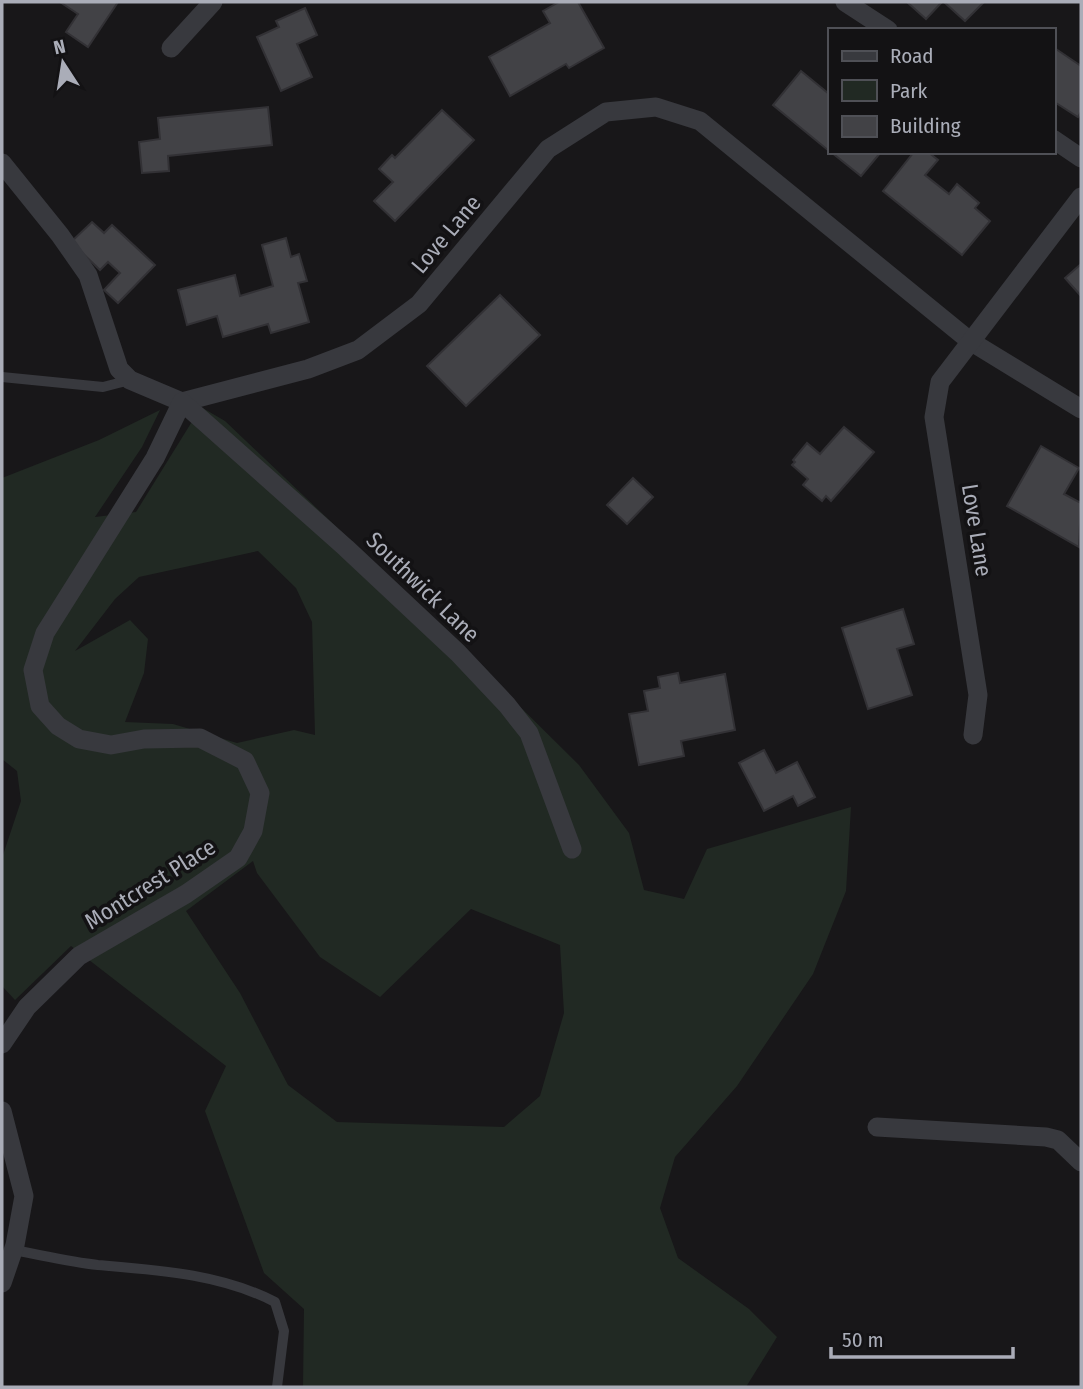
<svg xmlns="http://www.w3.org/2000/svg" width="1083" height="1389" font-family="'Fira Sans Condensed',sans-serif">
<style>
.green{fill:#212923;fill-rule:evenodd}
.building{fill:#424246;stroke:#323135;stroke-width:2}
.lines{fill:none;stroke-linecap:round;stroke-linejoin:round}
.lane{stroke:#38393e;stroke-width:10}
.street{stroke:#38393e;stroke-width:19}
.labels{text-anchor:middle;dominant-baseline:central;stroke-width:7;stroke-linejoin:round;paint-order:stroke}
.street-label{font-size:23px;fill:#aaadb8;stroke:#131214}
</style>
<rect width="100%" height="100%" fill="#181719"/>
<path class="green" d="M201,407L225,421L386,574L579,765L629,833L644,890L684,899L707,849L851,807L846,891L813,974L737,1086L675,1157L660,1208L678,1258L749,1309L777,1337L746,1387H303L304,1309L264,1273L205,1111L226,1066L71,946L15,1000L2,986V858L21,801L17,771L2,759V478L99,440L160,410L142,447L95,517L136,512ZM258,551L296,588L312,622L315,735L294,730L237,743L173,724L125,722L144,673L148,639L130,620L75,651L115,599L139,577ZM253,861L257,873L320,957L380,997L471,909L560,945L564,1013L540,1096L504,1127L337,1122L288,1085L240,993L186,911Z"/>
<g class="building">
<polygon points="60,2 118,2 88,47 66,32 78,14"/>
<polygon points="559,2 578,2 604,48 569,68 566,64 510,96 489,57 550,23 543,11"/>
<polygon points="907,2 942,2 926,19"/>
<polygon points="944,2 984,2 965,21"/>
<polygon points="305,8 317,35 297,44 312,77 281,91 257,37 279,27 276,21"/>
<polygon points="1053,47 1081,66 1081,112 1078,117 1053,101"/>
<polygon points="801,71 829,94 829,151 773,105"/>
<polygon points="268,107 272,145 168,156 169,171 142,173 139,142 160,139 158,118"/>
<polygon points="442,110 474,140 395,221 374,201 393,182 379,169 392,155 395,158"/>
<polygon points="831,152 881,152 861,176"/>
<polygon points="914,152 928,152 938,160 925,175 949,194 957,184 979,203 975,208 990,221 962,255 883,191"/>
<polygon points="92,222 104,233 112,225 155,265 118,303 104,290 120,273 108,262 100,270 71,242"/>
<polygon points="286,238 291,257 299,254 307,281 298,283 309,322 271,333 268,324 223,337 217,316 187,325 178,290 235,275 240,296 273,286 262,245"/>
<polygon points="1081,264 1081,296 1065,278"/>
<polygon points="500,295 540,335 466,406 427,366"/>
<polygon points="844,427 874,452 831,501 826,496 822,501 803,485 808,479 792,465 795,462 793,460 807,443 820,454"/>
<polygon points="1041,446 1079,468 1064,494 1081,503 1079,547 1007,506"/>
<polygon points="633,478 653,497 627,524 607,505"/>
<polygon points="903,609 914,644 897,649 912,695 868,709 842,628"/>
<polygon points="678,673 680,683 725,674 735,730 681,741 684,756 639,765 629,714 648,711 644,691 660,688 658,677"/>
<polygon points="764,750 776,773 797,762 815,797 798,806 793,796 764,811 739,763"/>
</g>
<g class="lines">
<g class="lane">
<polyline points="2,377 103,387 130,380"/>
<path d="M13,1250C41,1255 70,1262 98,1265C158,1270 221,1274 275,1302L284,1331L277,1387"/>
</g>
<g class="street">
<polyline points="845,2 888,30"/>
<polyline points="171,48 213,2"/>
<polyline points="1053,139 1081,158"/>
<polyline points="2,163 60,235 88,275 119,369 130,380 182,402 308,369 358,350 419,304 548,149 606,112 656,107 700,121 970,341 1081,409"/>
<polyline points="973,735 978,695 934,417 940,382 1081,197"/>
<polyline points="2,1044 27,1007 79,956 186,894 238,858 253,831 260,793 245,761 200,738 144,739 111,745 79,739 58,726 40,706 33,670 45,633 155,458 182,402 346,548 458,653 507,705 529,733 572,849"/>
<polyline points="2,1111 24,1196 15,1245 2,1283"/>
<polyline points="877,1127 1046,1137 1058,1140 1081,1162"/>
</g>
</g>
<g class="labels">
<g class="street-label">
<text transform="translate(446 234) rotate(-50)">Love Lane</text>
<text transform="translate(977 530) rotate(81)">Love Lane</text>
<text transform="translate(423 587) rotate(44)">Southwick Lane</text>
<text transform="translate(150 884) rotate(-32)">Montcrest Place</text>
</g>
</g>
<rect width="1083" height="1389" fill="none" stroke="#aaadb8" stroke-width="7"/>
<rect x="828" y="28" width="228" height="126" fill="#131214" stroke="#4f5056" stroke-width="2"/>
<rect x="842" y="51" width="35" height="10" fill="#38393e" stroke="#4f5056" stroke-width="2"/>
<text x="890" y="63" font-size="21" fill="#aaadb8">Road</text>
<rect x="842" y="80" width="35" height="21" fill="#212923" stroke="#4f5056" stroke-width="2"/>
<text x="890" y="98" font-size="21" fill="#aaadb8">Park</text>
<rect x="842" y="116" width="35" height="21" fill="#424246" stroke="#4f5056" stroke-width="2"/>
<text x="890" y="133" font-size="21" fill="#aaadb8">Building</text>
<g transform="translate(63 63) rotate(348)" stroke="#131214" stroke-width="5" paint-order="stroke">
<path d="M0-5L12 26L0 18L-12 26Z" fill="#aaadb8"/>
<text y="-10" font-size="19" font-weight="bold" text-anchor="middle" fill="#aaadb8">N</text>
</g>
<path d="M831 1347v10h182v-10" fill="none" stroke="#aaadb8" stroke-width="3.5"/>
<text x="842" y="1347" font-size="21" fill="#aaadb8" stroke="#131214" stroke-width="5" paint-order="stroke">50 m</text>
</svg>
